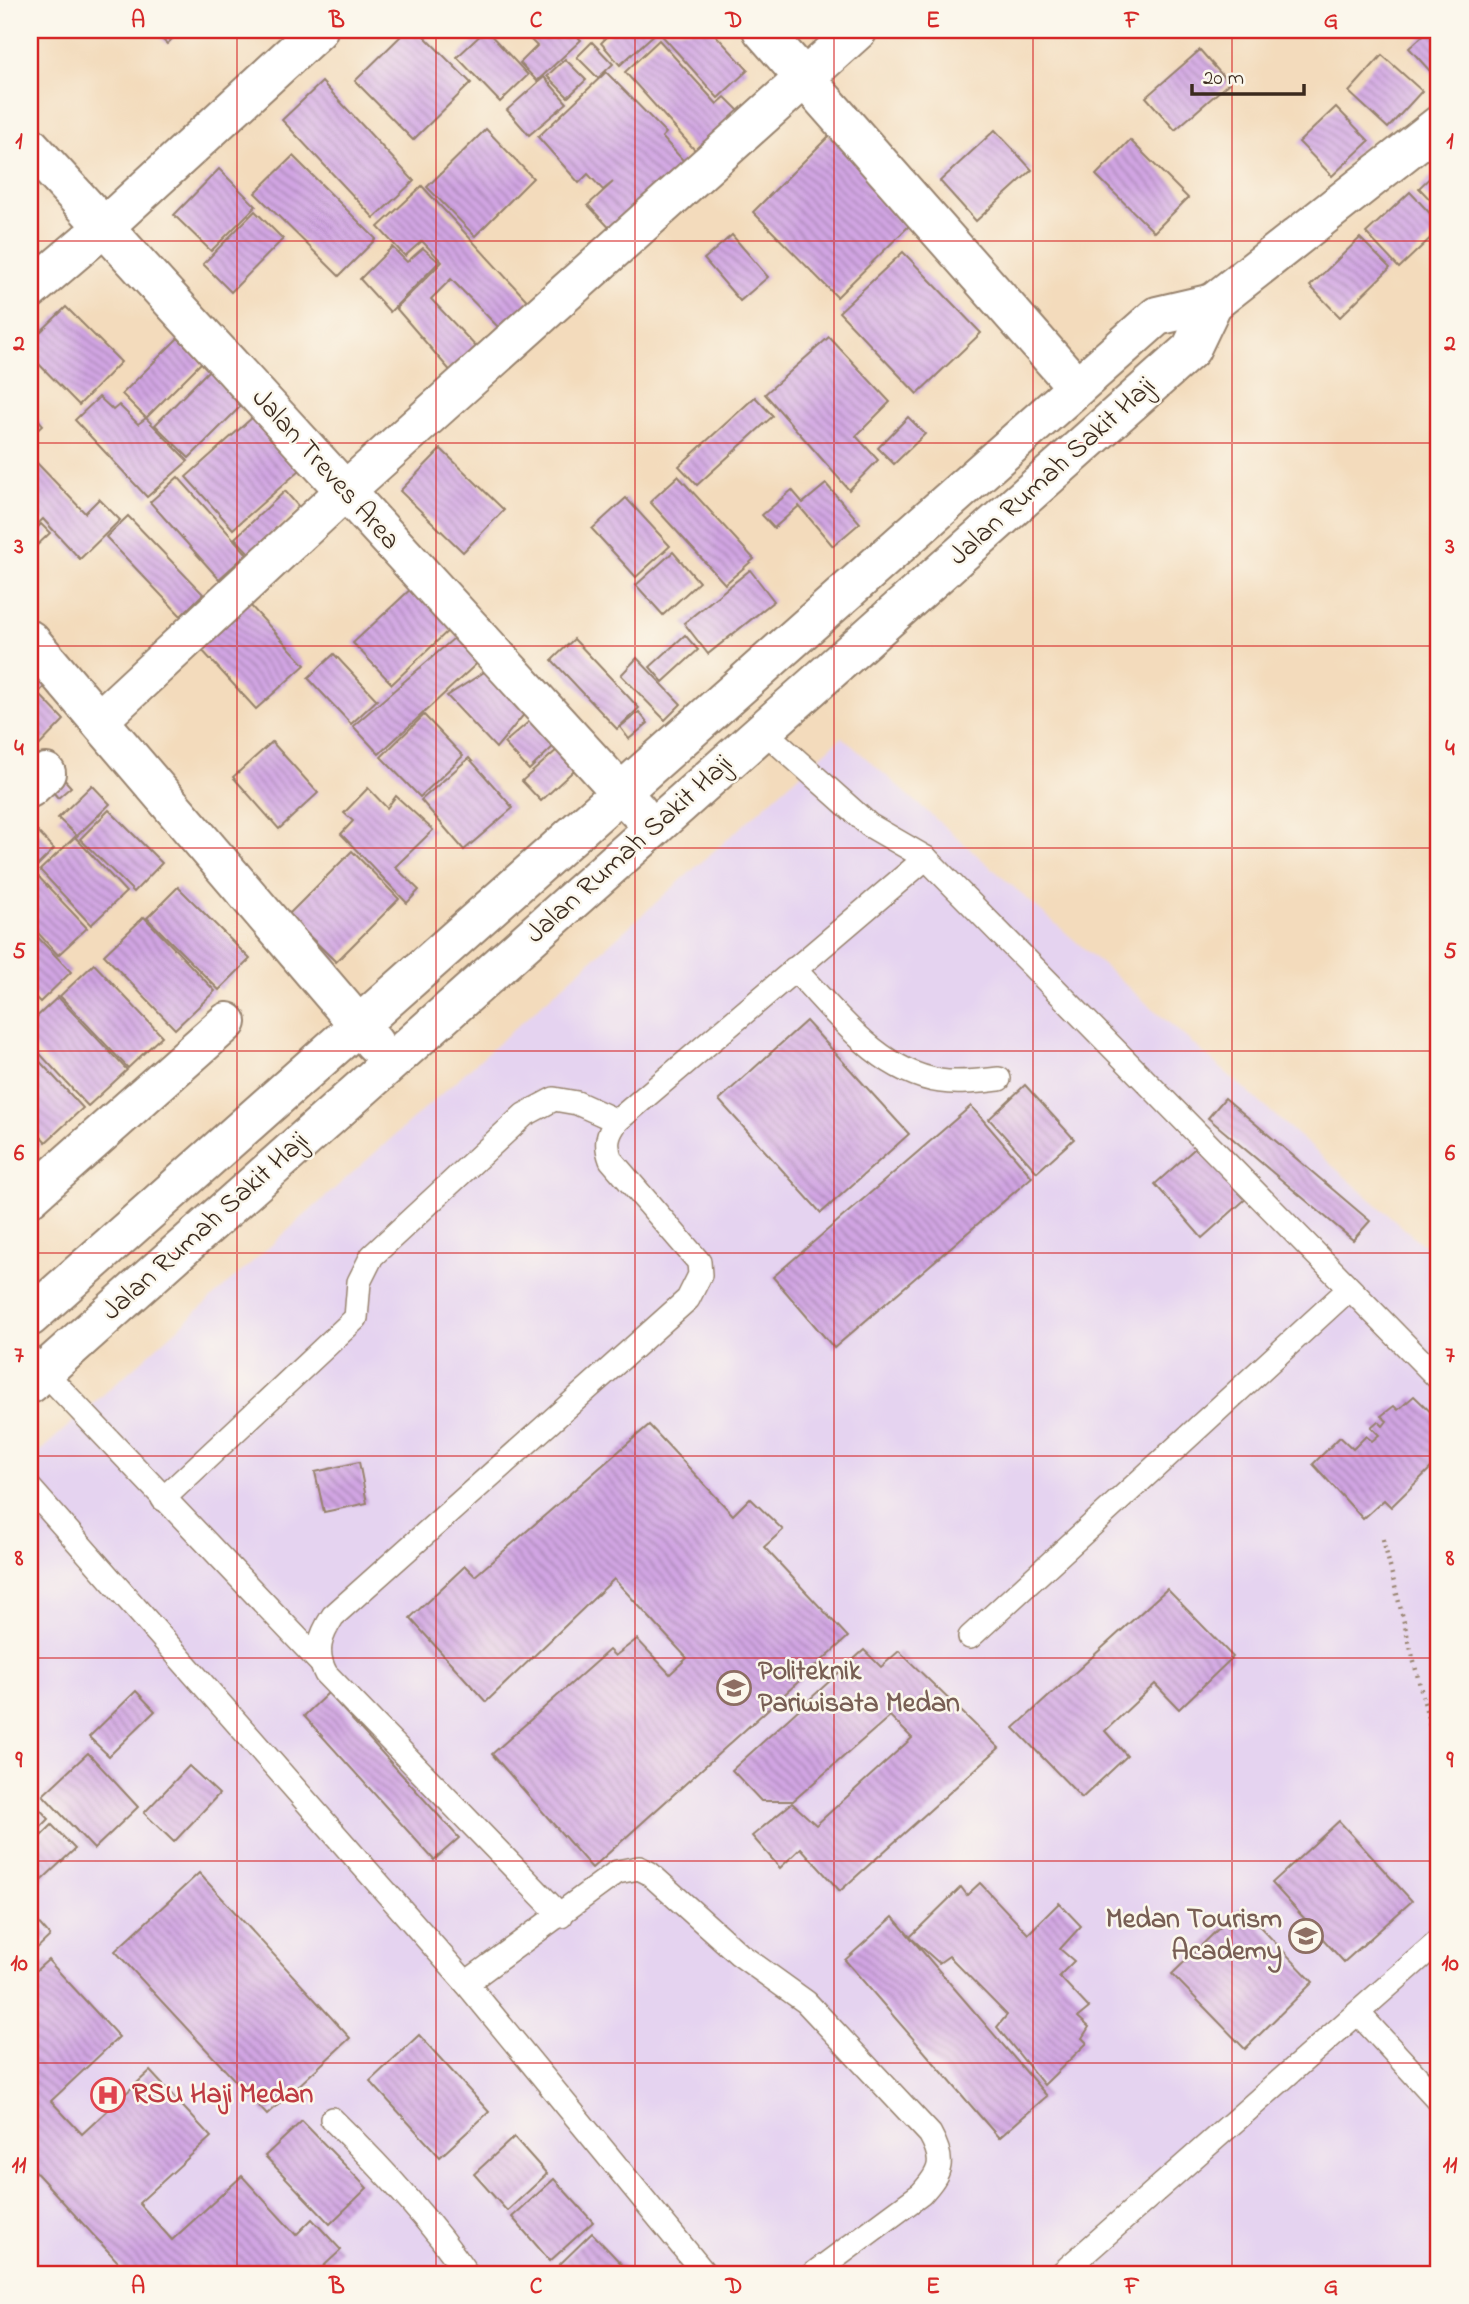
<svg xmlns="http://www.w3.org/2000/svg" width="1469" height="2304" font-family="'Indie Flower',sans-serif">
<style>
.built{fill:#e5d3f0}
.building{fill:url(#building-back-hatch)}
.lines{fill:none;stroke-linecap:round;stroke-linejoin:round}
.service-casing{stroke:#97826d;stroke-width:26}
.minor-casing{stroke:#97826d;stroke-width:42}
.path{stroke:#97826d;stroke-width:4.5;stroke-dasharray:2 5;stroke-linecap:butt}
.service{stroke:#fff;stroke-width:23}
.minor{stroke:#fff;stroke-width:38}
.grid{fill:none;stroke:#d62828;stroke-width:2;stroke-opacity:0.55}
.labels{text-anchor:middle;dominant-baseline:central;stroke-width:5;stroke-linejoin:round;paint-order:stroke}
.street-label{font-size:28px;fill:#3b2a1e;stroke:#fbf7ec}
.education-label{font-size:28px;font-weight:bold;fill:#785e54;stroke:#fbf7ec;text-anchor:start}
.health-label{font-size:28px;font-weight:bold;fill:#be3a42;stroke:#fbf7ec;text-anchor:start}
.neatline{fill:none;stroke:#d62828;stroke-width:2.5}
.grid-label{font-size:23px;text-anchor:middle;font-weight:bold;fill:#d62828}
</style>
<defs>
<pattern id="building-back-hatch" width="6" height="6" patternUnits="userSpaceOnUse" patternTransform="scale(1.75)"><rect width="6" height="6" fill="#d1a5e3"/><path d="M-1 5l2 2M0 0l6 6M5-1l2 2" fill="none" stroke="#ab87b7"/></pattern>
</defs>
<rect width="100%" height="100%" fill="#fbf7ec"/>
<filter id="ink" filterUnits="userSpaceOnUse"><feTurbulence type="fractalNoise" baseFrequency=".0143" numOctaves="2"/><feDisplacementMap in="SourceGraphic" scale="14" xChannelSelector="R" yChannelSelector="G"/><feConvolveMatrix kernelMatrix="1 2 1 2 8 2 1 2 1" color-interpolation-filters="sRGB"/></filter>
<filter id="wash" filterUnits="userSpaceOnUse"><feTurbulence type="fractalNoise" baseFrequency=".00686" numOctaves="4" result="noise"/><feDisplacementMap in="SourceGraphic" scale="28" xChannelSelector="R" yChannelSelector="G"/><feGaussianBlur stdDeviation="1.57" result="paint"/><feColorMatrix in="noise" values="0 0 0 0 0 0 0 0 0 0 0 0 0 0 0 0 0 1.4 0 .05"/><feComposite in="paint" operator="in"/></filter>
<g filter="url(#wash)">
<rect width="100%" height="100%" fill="#f3dbbc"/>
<polygon class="built" points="842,737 1439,1259 1439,2274 30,2274 30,1460"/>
<g id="blocks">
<g class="building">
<polygon points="153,30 181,30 167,44"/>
<polygon points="407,30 418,30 471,83 413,140 355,81"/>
<polygon points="486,30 528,75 500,102 457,57"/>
<polygon points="521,30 571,30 581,40 537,81 520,63 537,46"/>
<polygon points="614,30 711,30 748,70 718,98 658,31 620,65 601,43"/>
<polygon points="1429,30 1439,30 1439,81 1409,48"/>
<polygon points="659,40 717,104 725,97 744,116 701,157 625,72"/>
<polygon points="592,42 613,64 598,78 577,57"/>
<polygon points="1200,50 1229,83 1175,130 1146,97"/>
<polygon points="1382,55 1422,91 1388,128 1349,92"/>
<polygon points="565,59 586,80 568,97 547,76"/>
<polygon points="606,72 666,133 662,137 690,168 617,236 588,205 613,182 603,190 588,174 579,183 538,137"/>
<polygon points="544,77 567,103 529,135 507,110"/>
<polygon points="322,82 414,181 374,218 282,120"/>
<polygon points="1336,107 1369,141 1332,176 1299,142"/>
<polygon points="486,129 533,178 475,236 427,187"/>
<polygon points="995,130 1032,170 976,221 940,181"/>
<polygon points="830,135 914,221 837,297 753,212"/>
<polygon points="1130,140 1188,198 1154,232 1096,175"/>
<polygon points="293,156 376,239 339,276 255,193"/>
<polygon points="219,169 256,206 211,251 174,215"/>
<polygon points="1439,169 1439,209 1419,188"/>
<polygon points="422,186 533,307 504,333 451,279 431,299 480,351 453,374 396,308 442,262 422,241 405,256 378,227"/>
<polygon points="1410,192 1439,223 1439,230 1399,268 1366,233"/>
<polygon points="255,211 283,239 231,292 203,264"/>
<polygon points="732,235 768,277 740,301 704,259"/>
<polygon points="1360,238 1390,268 1340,317 1310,286"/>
<polygon points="392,247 407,262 423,248 439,262 390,312 360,279"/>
<polygon points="903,252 981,333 917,394 839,312"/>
<polygon points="66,307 121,362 79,405 30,355 30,342"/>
<polygon points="829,337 890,402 856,436 878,460 849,490 765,394"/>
<polygon points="178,338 202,362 146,418 122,394"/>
<polygon points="211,368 245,402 189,458 155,425"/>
<polygon points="99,397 113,410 119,405 138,424 146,418 188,461 147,497 75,420"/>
<polygon points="755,397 773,416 697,485 679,466"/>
<polygon points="30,410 43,425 30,437"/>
<polygon points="253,417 300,470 233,529 186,477"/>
<polygon points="908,417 925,434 894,464 878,448"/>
<polygon points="441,449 504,510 463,552 400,491"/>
<polygon points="37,463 85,513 99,499 120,520 80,559 43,519 30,531 30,470"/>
<polygon points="678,476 754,559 725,584 650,502"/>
<polygon points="178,477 247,554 219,579 150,502"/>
<polygon points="826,484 860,523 833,546 799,506 774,528 762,515 792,490 803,503"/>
<polygon points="285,491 299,507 250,554 235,538"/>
<polygon points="626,498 670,546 636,577 592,529"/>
<polygon points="128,516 203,594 181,616 106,537"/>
<polygon points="41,524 50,533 30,552 30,535"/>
<polygon points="673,552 699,582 663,615 636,585"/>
<polygon points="750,570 774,601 708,654 684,623"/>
<polygon points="414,586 452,627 392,684 353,643"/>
<polygon points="238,592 305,665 256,709 190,637"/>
<polygon points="461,632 486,655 379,754 353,726"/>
<polygon points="685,635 698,650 663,682 650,667"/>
<polygon points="574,639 639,708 617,729 552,660"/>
<polygon points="334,654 377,700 351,724 308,678"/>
<polygon points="637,658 681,704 665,720 621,675"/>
<polygon points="30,664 48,683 30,701"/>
<polygon points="492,667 531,706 496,748 447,696"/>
<polygon points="41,696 64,720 31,754 30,708"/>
<polygon points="639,712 648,723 629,739 620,727"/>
<polygon points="538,714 560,740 529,770 504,743"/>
<polygon points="424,715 463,756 420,797 381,757"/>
<polygon points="567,741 584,761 541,801 522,781"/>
<polygon points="272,742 318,793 279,829 233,777"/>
<polygon points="469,758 513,808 464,850 421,800"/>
<polygon points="61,776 71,787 58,798 49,787"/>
<polygon points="92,785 110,804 77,836 58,818"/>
<polygon points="368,788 387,808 396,796 433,830 395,867 419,890 407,903 341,834 353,821 344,813"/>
<polygon points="109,810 162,863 134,892 80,839"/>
<polygon points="35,829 54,849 30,873 30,834"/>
<polygon points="75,837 126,892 91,925 40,870"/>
<polygon points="352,851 399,899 336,962 288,915"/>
<polygon points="34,872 87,928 58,955 30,924 30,876"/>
<polygon points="178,887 250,959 219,990 147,918"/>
<polygon points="144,917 215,991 175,1029 104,955"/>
<polygon points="30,929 71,972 40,1002 30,992"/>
<polygon points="94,964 162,1036 128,1068 60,996"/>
<polygon points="58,997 127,1070 88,1106 30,1043 30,1023"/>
<polygon points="806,1021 909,1134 821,1213 719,1100"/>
<polygon points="30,1051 83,1108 46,1142 30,1125"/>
<polygon points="1025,1085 1074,1139 1037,1172 989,1119"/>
<polygon points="1225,1098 1370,1221 1353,1240 1208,1118"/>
<polygon points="971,1106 1032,1177 834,1348 773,1277"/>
<polygon points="30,1134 40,1145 30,1155"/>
<polygon points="1201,1143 1248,1197 1202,1238 1155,1184"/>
<polygon points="1414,1396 1439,1420 1439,1460 1391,1507 1384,1500 1363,1519 1313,1464 1340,1437 1353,1449 1366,1436 1372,1441 1379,1435 1371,1427 1378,1421 1383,1426 1387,1421 1381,1416 1394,1406 1398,1410"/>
<polygon points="649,1425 733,1515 750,1498 783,1530 764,1547 848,1637 592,1868 492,1754 609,1650 615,1656 637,1639 670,1674 687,1658 614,1579 486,1702 410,1618 465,1566 475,1576"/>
<polygon points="359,1462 367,1503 324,1512 315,1472"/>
<polygon points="1167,1589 1233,1657 1179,1709 1155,1684 1105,1731 1127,1756 1082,1798 1014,1728"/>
<polygon points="864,1650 881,1667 899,1651 999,1748 840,1891 801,1848 780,1868 752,1836 792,1803 816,1825 912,1738 890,1716 793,1801 761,1801 732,1770"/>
<polygon points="136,1691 155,1711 109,1756 89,1737"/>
<polygon points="328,1693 459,1838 434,1860 304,1716"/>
<polygon points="88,1753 138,1807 94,1849 43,1795"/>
<polygon points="189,1766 219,1794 174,1842 144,1813"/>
<polygon points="30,1799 49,1819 30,1838"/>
<polygon points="1339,1821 1412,1901 1344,1962 1272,1883"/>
<polygon points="52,1825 75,1849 31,1890 30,1847"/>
<polygon points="199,1873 350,2038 267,2115 115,1951"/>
<polygon points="980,1883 1028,1934 1059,1903 1081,1926 1060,1949 1074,1961 1059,1976 1089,2008 1078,2017 1089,2027 1082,2038 1087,2043 1044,2085 997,2027 1007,2015 949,1956 939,1963 910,1937 1047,2096 999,2138 845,1960 893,1917 910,1937 961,1887 967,1895"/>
<polygon points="1241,1907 1313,1982 1245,2049 1172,1974"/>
<polygon points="30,1913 50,1936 30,1955"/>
<polygon points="48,1960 119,2037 51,2101 82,2134 150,2071 211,2137 139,2203 172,2240 242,2176 296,2235 312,2219 341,2250 315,2274 129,2274 30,2166 30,1976"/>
<polygon points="419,2035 489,2112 440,2157 370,2081"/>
<polygon points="302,2121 367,2188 330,2224 265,2156"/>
<polygon points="514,2137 547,2174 507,2211 474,2174"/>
<polygon points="554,2179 593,2222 550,2261 512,2217"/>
<polygon points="592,2233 631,2274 565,2274 558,2266"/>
</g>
</g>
</g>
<g filter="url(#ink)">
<use href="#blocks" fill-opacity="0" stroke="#97826d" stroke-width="2"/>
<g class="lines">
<g class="service-casing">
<g id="service">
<polyline points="764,731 869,825 926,858 1439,1379"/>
<path d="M794,969C836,1012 877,1071 940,1081C959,1084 980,1081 999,1079"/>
<polyline points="30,1357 319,1661"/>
<polyline points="30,1488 466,1983 705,2274"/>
<polyline points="163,1499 356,1318 359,1282 372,1256 524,1115 554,1099 577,1103 617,1121"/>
<polyline points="970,1637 1349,1289"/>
<path d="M561,1916L326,1674C314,1652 320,1636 333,1616L688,1299L700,1275L699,1262L611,1160C605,1144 607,1135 617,1121L926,858"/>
<path d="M466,1983L617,1872L639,1868L649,1873L739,1954L806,2002L930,2134C945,2161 942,2171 921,2194L813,2274"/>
<polyline points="1359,2014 1439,2101"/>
<path d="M332,2119C381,2167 429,2218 467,2274"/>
<polyline points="1061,2274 1439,1941"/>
</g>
</g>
<g class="minor-casing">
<g id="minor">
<polyline points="762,30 1077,387"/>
<polyline points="30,146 638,811"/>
<polyline points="30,290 104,227 318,30"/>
<polyline points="1213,303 1439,125"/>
<polyline points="30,640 374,1043"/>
<polyline points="99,720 344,492 858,30"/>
<polyline points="30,788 46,773"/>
<polyline points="30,1197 227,1022"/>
<polyline points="30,1317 1157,316 1213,303 1191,349 30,1384"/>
</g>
</g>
<polyline class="path" points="1383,1539 1439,1761"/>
<use href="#service" class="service"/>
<use href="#minor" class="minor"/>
</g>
</g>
<path class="grid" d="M237,30V2274M436,30V2274M635,30V2274M834,30V2274M1033,30V2274M1232,30V2274M30,241H1439M30,443H1439M30,646H1439M30,848H1439M30,1051H1439M30,1253H1439M30,1456H1439M30,1658H1439M30,1861H1439M30,2063H1439"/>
<defs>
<g id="university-ring" transform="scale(1.75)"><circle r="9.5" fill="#fbf7ec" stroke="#8d6e63" stroke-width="1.5"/><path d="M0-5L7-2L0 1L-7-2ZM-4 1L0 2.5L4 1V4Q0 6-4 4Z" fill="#8d6e63"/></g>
<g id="school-ring" transform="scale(1.75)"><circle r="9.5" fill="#fbf7ec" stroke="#8d6e63" stroke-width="1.5"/><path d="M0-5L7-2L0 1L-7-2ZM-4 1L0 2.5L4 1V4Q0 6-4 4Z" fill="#8d6e63"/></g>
<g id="hospital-ring" transform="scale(1.75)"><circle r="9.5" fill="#fbf7ec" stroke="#e0444e" stroke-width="1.5"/><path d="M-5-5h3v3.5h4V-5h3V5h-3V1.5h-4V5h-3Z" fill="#e0444e"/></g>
</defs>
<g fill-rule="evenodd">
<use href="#university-ring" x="734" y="1688"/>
<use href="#school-ring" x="1306" y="1936"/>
<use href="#hospital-ring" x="108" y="2095"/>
</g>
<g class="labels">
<g class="street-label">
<text transform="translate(325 470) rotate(48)">Jalan Treves Area</text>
<text transform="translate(1053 472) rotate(-42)">Jalan Rumah Sakit Haji</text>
<text transform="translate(630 850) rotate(-42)">Jalan Rumah Sakit Haji</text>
<text transform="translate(206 1227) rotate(-42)">Jalan Rumah Sakit Haji</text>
</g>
<g class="education-label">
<text x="758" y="1672">Politeknik<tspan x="758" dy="32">Pariwisata Medan</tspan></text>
<text x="1282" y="1920" text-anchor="end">Medan Tourism<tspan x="1282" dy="32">Academy</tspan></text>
</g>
<g class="health-label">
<text x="132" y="2095">RSU Haji Medan</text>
</g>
</g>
<rect width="1469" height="2304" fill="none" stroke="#fbf7ec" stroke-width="77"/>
<path d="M1192 84v10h112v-10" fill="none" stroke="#3b2a1e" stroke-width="3.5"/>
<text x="1203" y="84" font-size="21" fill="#3b2a1e" stroke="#fbf7ec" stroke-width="5" paint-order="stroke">20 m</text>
<rect x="38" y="38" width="1392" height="2228" class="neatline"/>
<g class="grid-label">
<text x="138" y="27">A</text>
<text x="337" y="27">B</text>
<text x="536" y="27">C</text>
<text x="734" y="27">D</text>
<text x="933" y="27">E</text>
<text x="1132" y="27">F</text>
<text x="1331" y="27">G</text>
<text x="19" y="148">1</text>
<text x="1450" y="148">1</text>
<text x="19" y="350">2</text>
<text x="1450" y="350">2</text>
<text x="19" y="553">3</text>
<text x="1450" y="553">3</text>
<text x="19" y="755">4</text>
<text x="1450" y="755">4</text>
<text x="19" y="958">5</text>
<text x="1450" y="958">5</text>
<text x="19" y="1160">6</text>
<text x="1450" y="1160">6</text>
<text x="19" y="1362">7</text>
<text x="1450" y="1362">7</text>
<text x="19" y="1565">8</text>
<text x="1450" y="1565">8</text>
<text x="19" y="1767">9</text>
<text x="1450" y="1767">9</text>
<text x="19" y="1970">10</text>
<text x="1450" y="1970">10</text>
<text x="19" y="2172">11</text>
<text x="1450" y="2172">11</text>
<text x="138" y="2293">A</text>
<text x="337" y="2293">B</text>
<text x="536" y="2293">C</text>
<text x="734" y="2293">D</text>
<text x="933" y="2293">E</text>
<text x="1132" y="2293">F</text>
<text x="1331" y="2293">G</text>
</g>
</svg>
